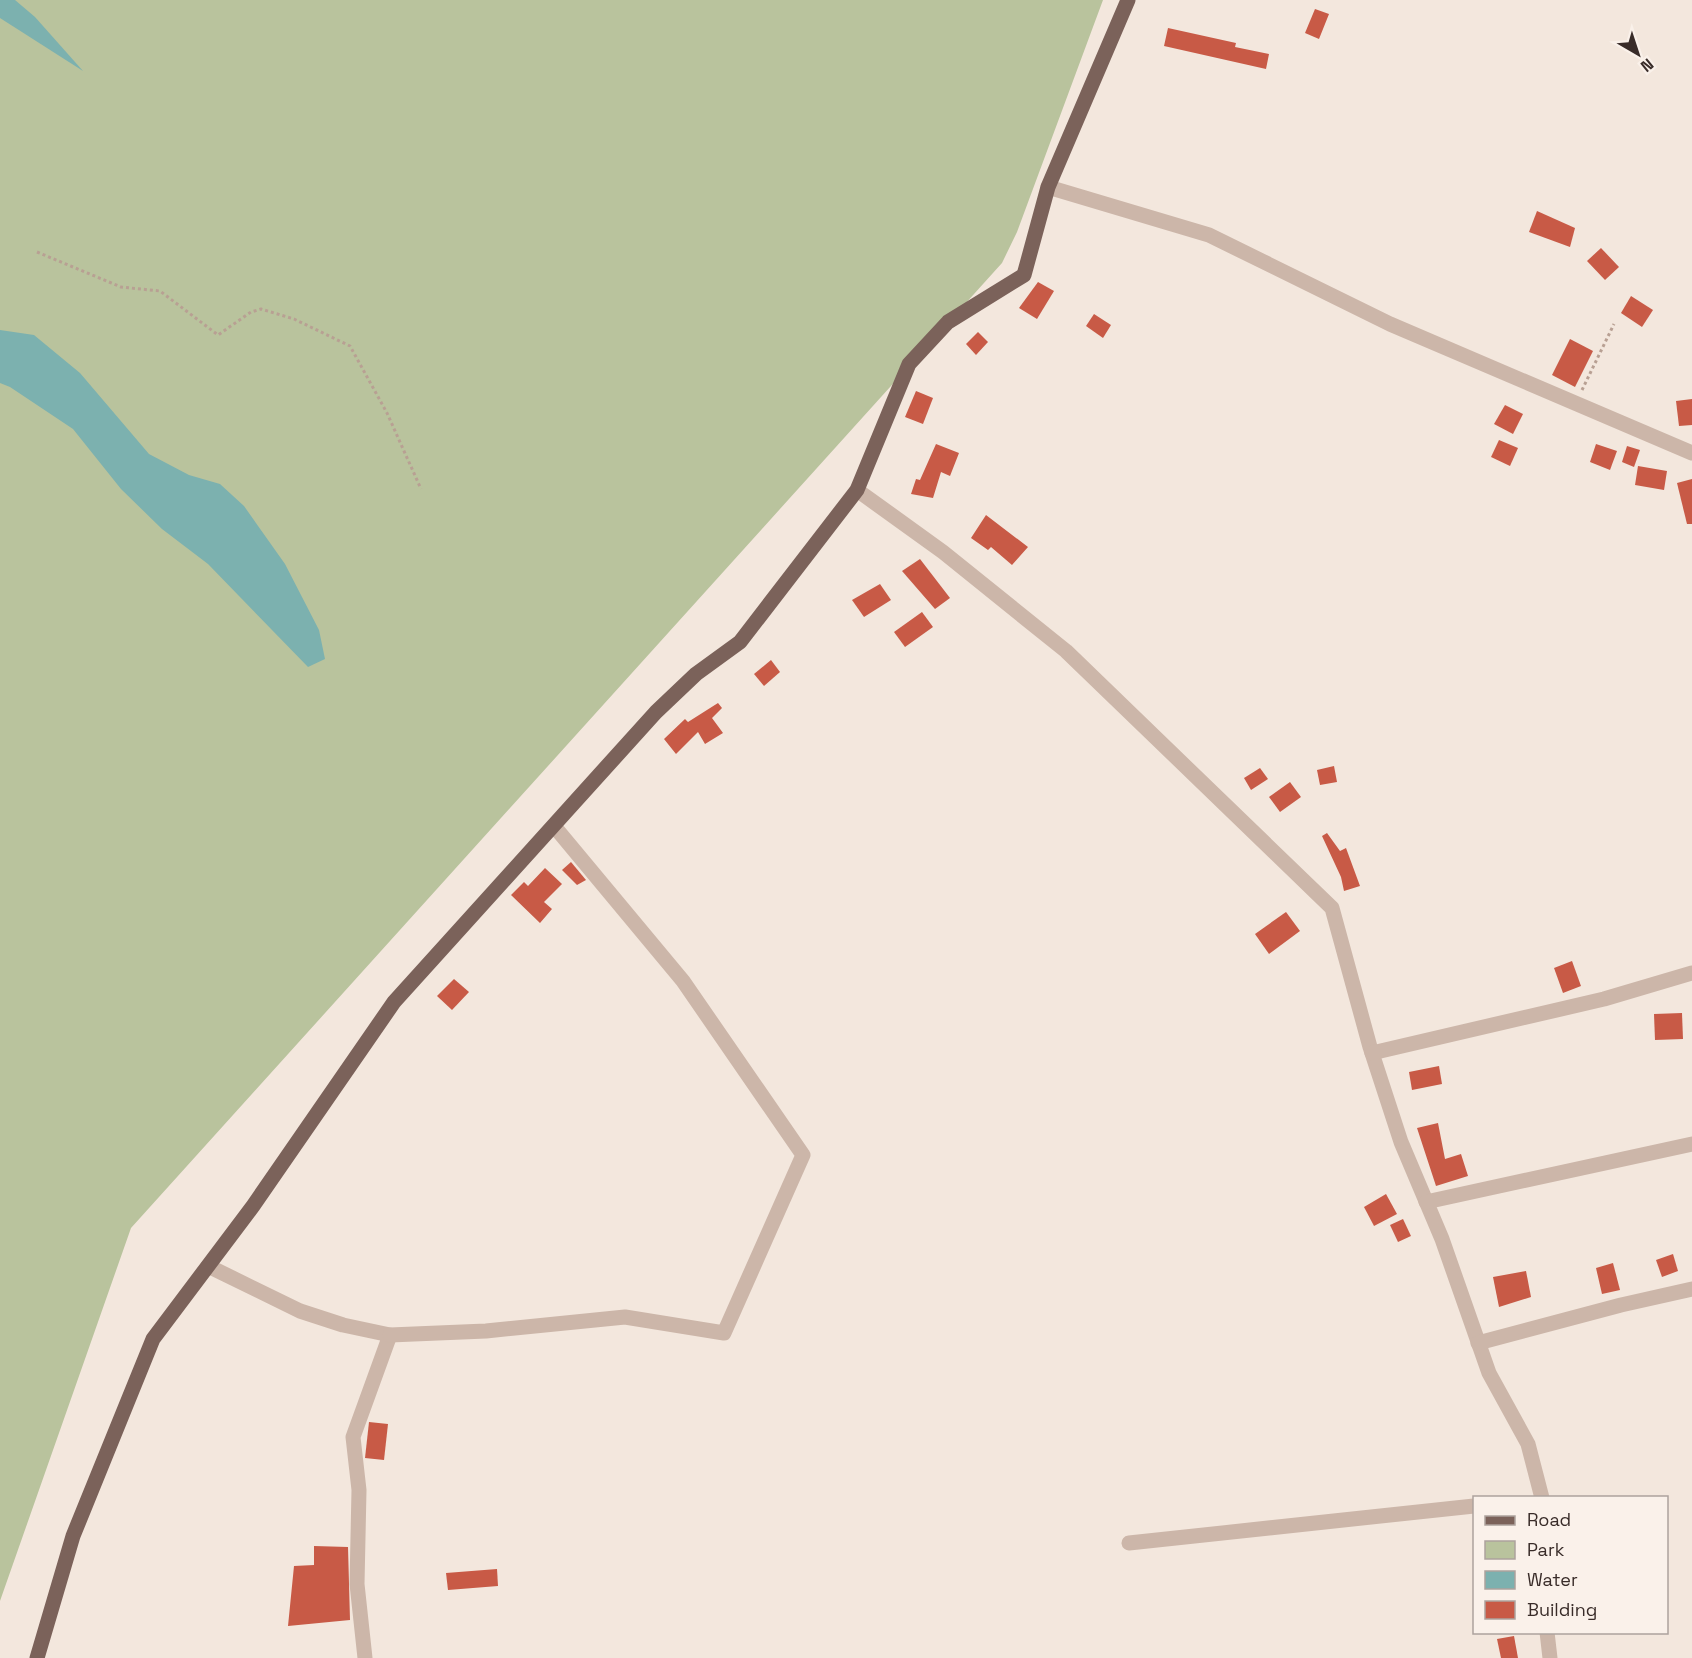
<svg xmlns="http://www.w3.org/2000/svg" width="1692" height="1658" font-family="'Space Grotesk',sans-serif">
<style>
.green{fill:#b9c39d}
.water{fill:#7cb1af}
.building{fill:#c85a46}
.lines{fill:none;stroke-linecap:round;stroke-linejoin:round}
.path{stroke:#b8a093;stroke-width:3;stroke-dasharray:3 3;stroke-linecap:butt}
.minor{stroke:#ccb6a9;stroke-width:15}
.major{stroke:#7b625a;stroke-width:15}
</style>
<rect width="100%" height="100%" fill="#f3e7dd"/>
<polygon class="green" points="0,0 1103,0 1017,232 1002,263 131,1228 0,1601"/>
<g class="water">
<polygon points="0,0 15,0 35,17 83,71 0,18"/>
<polygon points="0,330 34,335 80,373 149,454 189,475 220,484 244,506 285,564 319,630 325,659 308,667 208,564 162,529 121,489 73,429 10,387 0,383"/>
</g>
<g class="building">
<polygon points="1315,9 1329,14 1319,39 1305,33"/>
<polygon points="1168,28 1236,43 1235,47 1269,54 1266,69 1164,46"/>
<polygon points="1537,211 1575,228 1570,247 1529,232"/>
<polygon points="1601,248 1619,267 1605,280 1587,261"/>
<polygon points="1038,282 1054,291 1037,319 1019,308"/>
<polygon points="1631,296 1653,310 1642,327 1621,313"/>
<polygon points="1094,314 1111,325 1103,338 1086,326"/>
<polygon points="978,332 988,342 976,355 966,344"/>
<polygon points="1570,339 1593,351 1575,387 1552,375"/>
<polygon points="916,391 933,398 923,424 905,417"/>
<polygon points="1692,399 1692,425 1679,426 1676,401"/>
<polygon points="1505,405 1523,414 1513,434 1494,424"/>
<polygon points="1499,440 1518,448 1510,466 1491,457"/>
<polygon points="936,444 959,453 950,476 941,472 933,498 911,494 916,479 920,480"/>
<polygon points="1596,444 1617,451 1610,470 1590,462"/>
<polygon points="1627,446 1640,450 1634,467 1622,462"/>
<polygon points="1638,466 1667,471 1664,490 1635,485"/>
<polygon points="1692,479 1692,524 1687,524 1677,483"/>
<polygon points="986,515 1028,547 1012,565 991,547 988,550 971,538"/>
<polygon points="920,559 950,598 935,609 902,571"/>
<polygon points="880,584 891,600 864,617 852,600"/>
<polygon points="922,612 933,627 905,647 894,632"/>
<polygon points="771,660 780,672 764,686 754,674"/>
<polygon points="718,703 722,708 712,718 723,733 705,744 698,732 676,754 664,739 685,719 688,722"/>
<polygon points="1334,766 1337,782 1320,785 1317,770"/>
<polygon points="1260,768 1268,779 1251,790 1244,778"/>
<polygon points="1290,782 1301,797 1280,812 1269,797"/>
<polygon points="1327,833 1340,851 1346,848 1360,886 1344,891 1341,877 1322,836"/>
<polygon points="571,862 586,880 577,885 562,870"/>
<polygon points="545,868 562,884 544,902 552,909 540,923 511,895 524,882 528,886"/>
<polygon points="1286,912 1300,931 1269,954 1255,934"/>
<polygon points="1572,961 1581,986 1563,993 1554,968"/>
<polygon points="454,979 469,992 452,1010 437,996"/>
<polygon points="1682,1013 1683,1039 1655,1040 1654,1014"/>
<polygon points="1439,1066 1442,1084 1412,1090 1409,1072"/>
<polygon points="1438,1123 1445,1159 1461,1154 1468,1176 1436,1186 1417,1128"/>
<polygon points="1386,1194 1397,1214 1374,1226 1364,1207"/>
<polygon points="1403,1219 1411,1236 1398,1242 1390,1225"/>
<polygon points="1673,1254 1678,1271 1662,1277 1656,1260"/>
<polygon points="1613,1263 1620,1290 1602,1294 1596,1268"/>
<polygon points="1526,1271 1531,1297 1499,1307 1493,1277"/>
<polygon points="369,1422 388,1424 384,1460 365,1458"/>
<polygon points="314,1546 348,1547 350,1620 288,1626 294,1566 314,1565"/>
<polygon points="497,1569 498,1586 448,1590 446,1573"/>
<polygon points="1514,1636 1518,1658 1501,1658 1497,1639"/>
</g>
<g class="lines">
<g class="path">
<polyline points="37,252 121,287 160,291 218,335 251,312 261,309 294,319 350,346 387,413 421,489"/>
<polyline points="1582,390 1614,324"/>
</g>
<g class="minor">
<polyline points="1048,187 1209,235 1390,324 1692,453"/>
<polyline points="857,490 943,552 1066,651 1332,908 1370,1047 1401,1142 1442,1239 1489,1373 1528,1444 1542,1498"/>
<polyline points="1372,1053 1604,999 1692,973"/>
<polyline points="1426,1202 1692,1144"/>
<polyline points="208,1266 300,1311 343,1325 390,1335 353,1437 359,1490 357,1584 365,1658"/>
<polyline points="390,1335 486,1331 625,1317 724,1333 803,1155 683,981 554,826"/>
<polyline points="1478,1343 1621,1305 1692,1289"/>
<polyline points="1129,1543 1474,1506"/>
<polyline points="1547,1632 1550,1658"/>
</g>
<polyline class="major" points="37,1658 73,1536 153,1339 253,1206 394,1002 656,712 696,674 740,642 857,490 909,364 948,322 1024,275 1048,187 1128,0"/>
</g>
<rect x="1473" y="1496" width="195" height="138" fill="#faf1ea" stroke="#ada29d" stroke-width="1.5"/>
<rect x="1485" y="1516" width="30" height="9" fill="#7b625a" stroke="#ada29d" stroke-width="1.5"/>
<text x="1527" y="1526" font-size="18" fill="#392c29">Road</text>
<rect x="1485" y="1541" width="30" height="18" fill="#b9c39d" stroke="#ada29d" stroke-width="1.5"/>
<text x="1527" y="1556" font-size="18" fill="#392c29">Park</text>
<rect x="1485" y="1571" width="30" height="18" fill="#7cb1af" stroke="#ada29d" stroke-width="1.5"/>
<text x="1527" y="1586" font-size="18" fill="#392c29">Water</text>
<rect x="1485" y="1601" width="30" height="18" fill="#c85a46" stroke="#ada29d" stroke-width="1.5"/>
<text x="1527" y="1616" font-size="18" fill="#392c29">Building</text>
<g transform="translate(1638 54) rotate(141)" stroke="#faf1ea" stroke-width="4.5" paint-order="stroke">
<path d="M0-4.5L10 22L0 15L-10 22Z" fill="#392c29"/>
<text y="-9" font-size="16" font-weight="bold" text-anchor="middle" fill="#392c29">N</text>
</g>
</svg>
